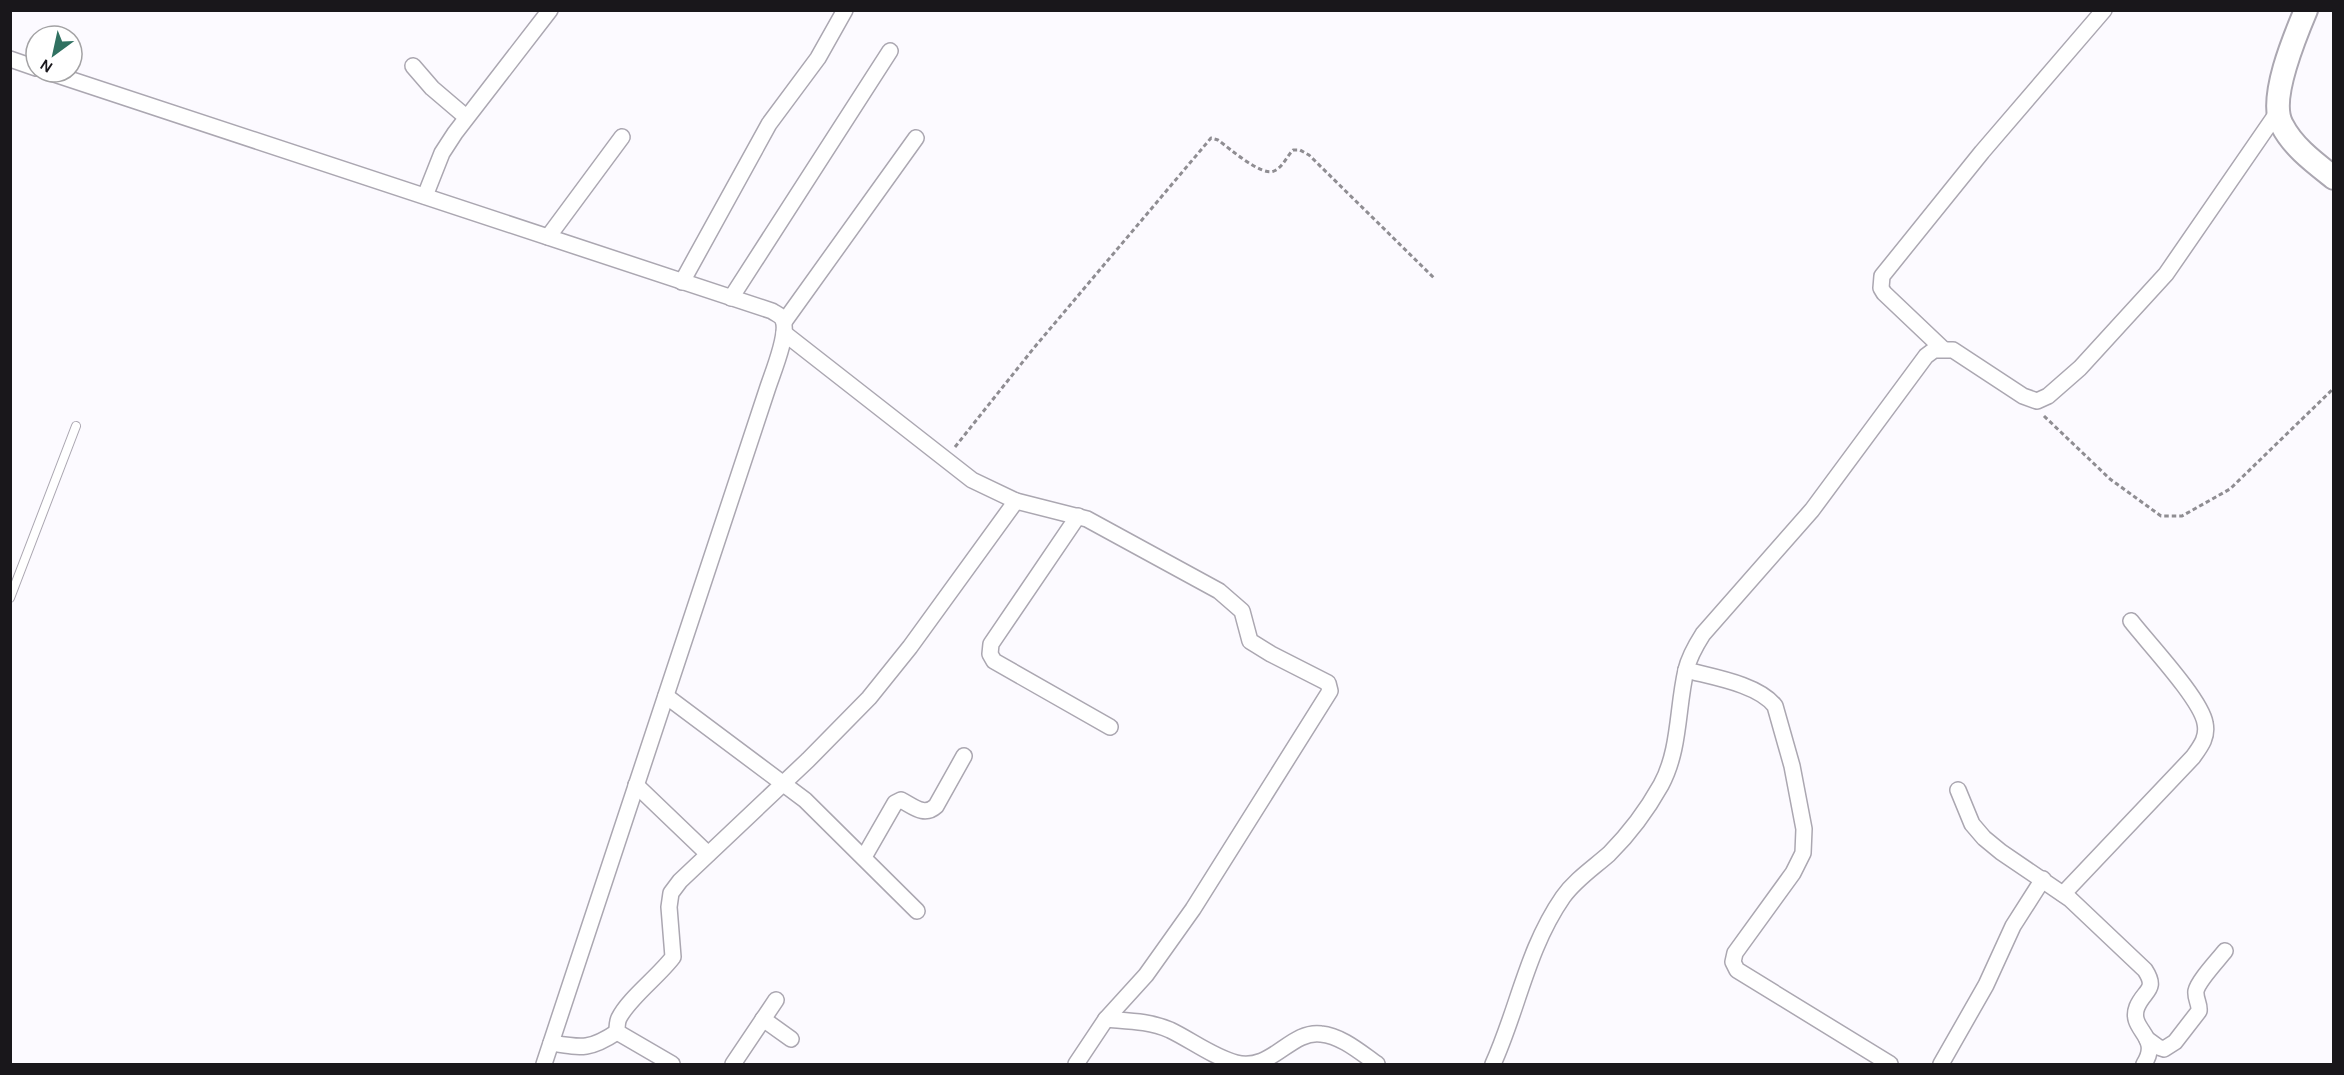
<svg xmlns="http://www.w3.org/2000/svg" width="2344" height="1075" font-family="Karla,sans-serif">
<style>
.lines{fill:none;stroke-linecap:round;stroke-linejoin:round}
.lane-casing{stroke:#aba7b1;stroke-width:10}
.street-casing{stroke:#aba7b1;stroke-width:18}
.secondary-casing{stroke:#aba7b1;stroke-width:26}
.path{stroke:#8f8d92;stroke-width:3;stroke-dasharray:4.5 3;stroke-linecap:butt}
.lane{stroke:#fff;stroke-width:8}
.street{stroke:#fff;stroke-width:15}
.secondary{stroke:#fff;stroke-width:22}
</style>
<rect width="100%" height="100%" fill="#fcfaff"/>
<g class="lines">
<g class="lane-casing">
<polyline id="lane" points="10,598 76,426"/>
</g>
<g class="street-casing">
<g id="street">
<polyline points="10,59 36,68"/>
<polyline points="413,66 432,88 466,117"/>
<path d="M48,72C289,153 531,231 772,311C776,314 781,315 783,320C789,335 772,374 767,390L544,1064"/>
<polyline points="425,196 442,153 455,133 550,10"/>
<polyline points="548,237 622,137"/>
<polyline points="682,282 769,124 818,58 845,10"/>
<polyline points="731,298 890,51"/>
<polyline points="784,322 916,138"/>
<polyline points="784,333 972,480 1016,501 1087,519 1219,591 1242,611 1250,641 1271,654 1328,683 1330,691 1193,909 1146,975 1106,1019 1076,1064"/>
<polyline points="1943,349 1884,293 1881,288 1882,276 1982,152 2104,10"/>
<polyline points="1078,516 991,644 990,654 994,661 1110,727"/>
<path d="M1686,670C1712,677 1758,684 1775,706L1792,766L1804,829L1803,853L1793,873L1735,953L1733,962L1737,970L1890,1064"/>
<polyline points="666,696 805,800 917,911"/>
<polyline points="636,785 708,854"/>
<path d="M1958,790L1972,824L1984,838L2001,852L2070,899L2145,970C2158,990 2144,990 2137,1007C2128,1030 2162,1036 2144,1064"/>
<path d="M864,857L895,803L901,800C913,806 924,817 936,806L964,756"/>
<path d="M2063,894L2193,757C2201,746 2208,737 2205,723C2201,699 2148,643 2131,621"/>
<polyline points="763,1019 791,1039"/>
<path d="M1106,1019C1128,1021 1149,1021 1170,1030C1191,1040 1213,1057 1236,1063C1272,1072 1290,1030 1321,1034C1342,1036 1361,1053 1377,1064"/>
<path d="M2147,1039L2158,1047L2164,1049L2175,1042L2199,1011C2200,1004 2195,999 2196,991C2198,981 2218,960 2225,951"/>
<path d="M551,1043C582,1048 590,1050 617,1032"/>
<path d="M672,1064L617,1032C617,1027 617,1022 619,1018C629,998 659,976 673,957L669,907L671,893L680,881L808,760L869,698L910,647L1016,501"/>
<polyline points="733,1064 776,1000"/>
<path d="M1493,1064C1518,1009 1527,949 1563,897C1575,880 1593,868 1609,854C1629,834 1647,810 1661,785C1680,750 1677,709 1686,670C1689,657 1696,645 1703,634L1812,510L1926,356L1934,350H1953L2023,396L2037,401L2048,396L2080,368L2166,274L2277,113"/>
<polyline points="1941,1064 1986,985 2013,926 2043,879"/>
</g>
</g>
<g class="secondary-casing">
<path id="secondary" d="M2306,10C2295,36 2268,100 2282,125C2293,147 2315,163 2334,178"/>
</g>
<g class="path">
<polyline points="2044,416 2110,479 2161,516 2182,516 2230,489 2334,388"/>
<path d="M955,447L1033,349L1211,138L1218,140C1229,148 1262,177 1274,171C1283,167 1287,156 1293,150H1300L1309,155L1434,278"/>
</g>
<use href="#lane" class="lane"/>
<use href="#street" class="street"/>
<use href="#secondary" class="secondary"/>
</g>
<rect width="2344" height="1075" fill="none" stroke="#19171b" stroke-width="24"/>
<g transform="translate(54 54) rotate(213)"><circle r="28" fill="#ffffff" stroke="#a3a2a4" stroke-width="1.5"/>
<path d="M0-4.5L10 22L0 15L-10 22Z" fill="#307161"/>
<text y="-9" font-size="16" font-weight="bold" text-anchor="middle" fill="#19171b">N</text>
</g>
</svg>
